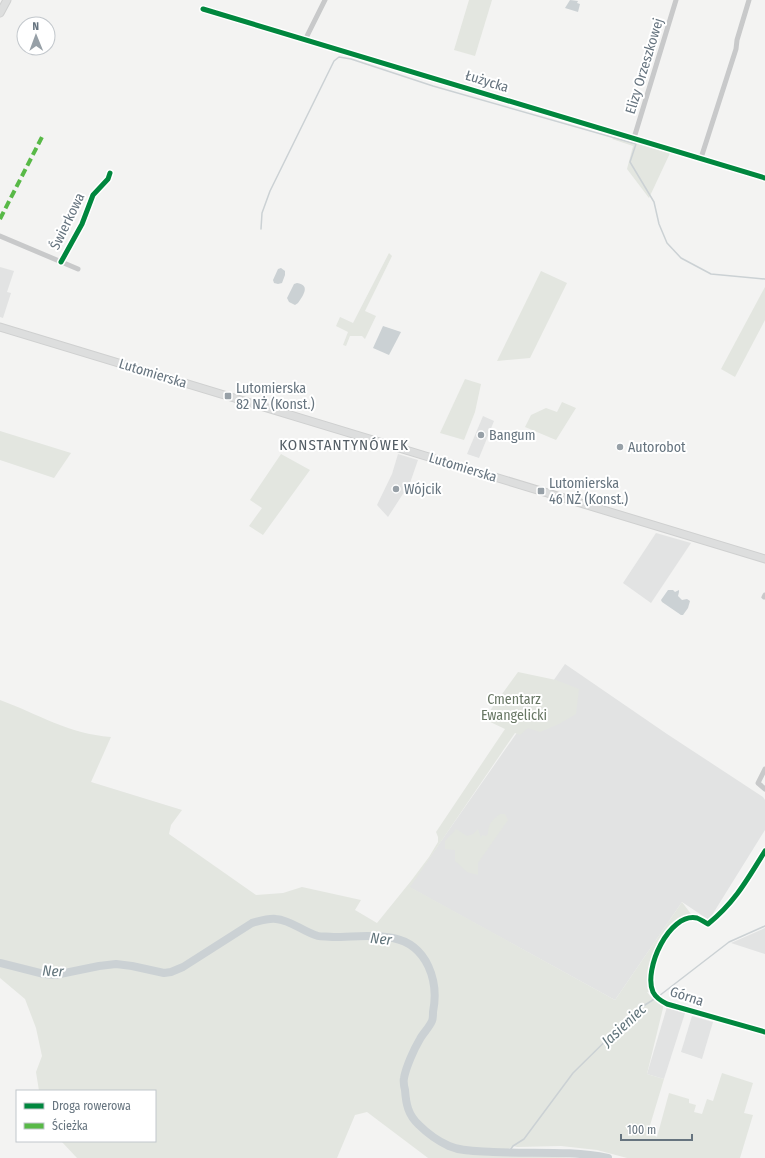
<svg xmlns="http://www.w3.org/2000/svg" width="765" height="1158" font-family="'Fira Sans Condensed',sans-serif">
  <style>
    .built { fill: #e2e3e3 }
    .green { fill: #e3e6e0 }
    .water { fill: #cbd1d4 }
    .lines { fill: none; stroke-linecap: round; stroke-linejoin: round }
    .stream { stroke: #cbd1d4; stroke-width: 1.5 }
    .river { stroke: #cbd1d4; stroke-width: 8 }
    .secondary-casing { stroke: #cfd0d0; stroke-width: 9 }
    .street { stroke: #c8c9ca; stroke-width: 5 }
    .secondary { stroke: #dddede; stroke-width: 7 }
    .quiet { stroke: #58b947; stroke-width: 4; stroke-dasharray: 8 4; stroke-linecap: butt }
    .cycleway-casing { stroke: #fff; stroke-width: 8 }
    .cycleway { stroke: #00873e; stroke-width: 5 }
    .poi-dot { fill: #97a0a7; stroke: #fff; stroke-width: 1.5 }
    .labels { text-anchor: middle; stroke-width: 4; stroke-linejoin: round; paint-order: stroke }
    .street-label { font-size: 14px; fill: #66747f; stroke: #fff }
    .poi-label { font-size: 14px; fill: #66747f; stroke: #fff; text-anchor: start }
    .park-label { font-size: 14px; fill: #687764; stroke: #fff }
    .neighbourhood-label { font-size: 15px; letter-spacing: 1px; fill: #535d65; stroke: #fff }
    .water-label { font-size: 15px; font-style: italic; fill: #62757c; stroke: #fff }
  </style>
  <rect width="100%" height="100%" fill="#f3f3f2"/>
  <g class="built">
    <path d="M0,267L14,271L7,292L11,293L3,318L0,317Z"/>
    <path d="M483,416L494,421L479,458L467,454Z"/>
    <path d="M398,454L418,460L410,483L388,517L377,505L392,474Z"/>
    <path d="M656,533L691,543L651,603L623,583Z"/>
    <path d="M565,664L667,734L763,797L765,800V830L709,920L682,902L615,1000L409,887Z"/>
    <path d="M765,928V954L731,943Z"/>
    <path d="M667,1007L685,1013L664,1079L647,1074Z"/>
    <path d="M692,1016L713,1022L702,1059L681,1052Z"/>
  </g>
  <g class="green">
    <path d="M469,0H492L475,56L454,50Z"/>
    <path d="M615,135L671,151L649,198L627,169L633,146L612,139Z"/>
    <path d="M389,253L392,256L365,311L376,316L365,339L362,336H350L346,346L343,345L348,332L336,326L340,317L353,323Z"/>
    <path d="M541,271L567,283L530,358L497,361Z"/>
    <path d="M765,287V320L735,377L721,369Z"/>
    <path d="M465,379L481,384L475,412L464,440L440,433Z"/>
    <path d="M562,402L576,408L556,440L525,427L531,415L546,408L557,412Z"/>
    <path d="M0,431L71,453L54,478L0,460Z"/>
    <path d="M281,454L310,470L263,535L249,526L262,508L250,500Z"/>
    <path d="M518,672L556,680L579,689L576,714L559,724L540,732L528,728L520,735L515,733L410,887L615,1000L682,902L694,918L684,920L669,930L651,973L654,993L647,992L651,997L664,1004L647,1074L664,1079L648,1132L657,1137L669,1093L689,1099V1103L696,1105L694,1112L702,1114L707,1099L713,1101L722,1073L753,1083L744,1113L753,1115L740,1158H627L597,1150L561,1146L517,1147L513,1146L500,1155L584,1158H428L367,1112L355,1115L337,1158H77L61,1141H155V1091H39L36,1072L42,1056L36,1028L25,999L0,978V700C38,714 69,734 111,737L91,782L182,810L171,825L169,834L256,895L283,893L302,887L361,900L355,910L377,923L411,881L429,857L438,842V837L436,832L505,729L484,719Z"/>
    <path d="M500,814H505L508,820L478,863V875L467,872L455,861V850L445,849V841L456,829L467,836L473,834L478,829L481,838L482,835L486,836L488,834C488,824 492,820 500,814Z"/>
  </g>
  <g class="water">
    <path d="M570,0L578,1L577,3L580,4L578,12L565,8Z"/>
    <path d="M281,268L285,271V275L282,283L278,284L274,283L273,280L278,269Z"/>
    <path d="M297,283C311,285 303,296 298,303L295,305L289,302L287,298L294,284Z"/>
    <path d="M383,326L401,332L389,355L373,348Z"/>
    <path d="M668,590H673L675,592L679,590V592L678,596L682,600L687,599L690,601L688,608L683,615H681L662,602L661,600Z"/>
  </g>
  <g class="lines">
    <g class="stream">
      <path d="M261,229L262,213L270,191L334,61L339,57L351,59L433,86L636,144L630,162L654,202L659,224L667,243L681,258L711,274L765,279"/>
      <path d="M659,996L729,942L765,926"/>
      <path d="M508,1153L513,1146L524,1139L573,1073L637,1010L656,998"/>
    </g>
    <path class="river" d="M0,963L44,974L55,975L99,966L116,964L132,966L164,973L171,972L183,967L252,923C260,921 268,918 276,919C291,920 303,932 318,936C322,937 328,936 333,937C353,937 374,934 393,938C428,945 439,982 433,1012C433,1015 433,1019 432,1021C429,1028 423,1033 420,1039C414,1049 406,1067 404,1078C403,1082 404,1086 405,1090C406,1104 408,1115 419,1125C427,1133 438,1141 449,1146C463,1152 479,1151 493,1152C532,1154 570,1150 608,1158"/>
    <g class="secondary-casing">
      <g id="secondary">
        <path d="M0,13L7,0"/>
        <path d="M0,327L765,559"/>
      </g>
    </g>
    <g class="street">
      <path d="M203,9L765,178"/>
      <path d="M305,40L325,0"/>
      <path d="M634,138L676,0"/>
      <path d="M701,158L736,49L737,40L749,0"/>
      <path d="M0,236L78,269"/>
      <path d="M61,262L82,224L93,195L108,179L110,173"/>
      <path d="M764,597L765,595"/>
      <path d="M765,769L758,783L765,789"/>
      <path d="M765,851C747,880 735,902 708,924C704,922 700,919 697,918C669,912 643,970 653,992C656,998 661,1001 667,1004L765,1032"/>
    </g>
    <use href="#secondary" class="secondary"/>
    <path class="quiet" d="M0,219L43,135"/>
    <g class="cycleway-casing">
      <g id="cycleway">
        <path d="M203,9L765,178"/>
        <path d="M61,262L82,224L93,195L108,179L110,173"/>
        <path d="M765,851C747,880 735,902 708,924C704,922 700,919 697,918C669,912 643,970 653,992C656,998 661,1001 667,1004L765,1032"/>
      </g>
    </g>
    <use href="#cycleway" class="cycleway"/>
  </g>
  <g class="poi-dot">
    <rect x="224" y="392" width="8" height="8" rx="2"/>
    <circle cx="481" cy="435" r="4"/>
    <circle cx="620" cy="447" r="4"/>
    <circle cx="396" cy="489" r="4"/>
    <rect x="537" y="487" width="8" height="8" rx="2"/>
  </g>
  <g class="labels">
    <g class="street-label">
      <text transform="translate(644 66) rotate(-73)" y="5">Elizy Orzeszkowej</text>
      <text transform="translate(487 81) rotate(17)" y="5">Łużycka</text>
      <text transform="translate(67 221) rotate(-64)" y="5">Świerkowa</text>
      <text transform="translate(153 373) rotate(17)" y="5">Lutomierska</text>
      <text transform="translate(463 467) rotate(17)" y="5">Lutomierska</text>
      <text transform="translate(687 996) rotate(18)" y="5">Górna</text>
    </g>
    <g class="poi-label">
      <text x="236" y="393">Lutomierska<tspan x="236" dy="16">82 NŻ (Konst.)</tspan></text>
      <text x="489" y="440">Bangum</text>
      <text x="628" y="452">Autorobot</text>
      <text x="549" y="488">Lutomierska<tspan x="549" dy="16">46 NŻ (Konst.)</tspan></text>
      <text x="404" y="494">Wójcik</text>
    </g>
    <g class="park-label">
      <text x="514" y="704">Cmentarz<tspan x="514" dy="16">Ewangelicki</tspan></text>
    </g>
    <g class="neighbourhood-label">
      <text x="344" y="450">KONSTANTYNÓWEK</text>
    </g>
    <g class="water-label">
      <text transform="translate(381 939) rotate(6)" y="5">Ner</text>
      <text transform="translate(53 971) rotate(3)" y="5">Ner</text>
      <text transform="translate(624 1025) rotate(-43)" y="5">Jasieniec</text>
    </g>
  </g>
  <rect x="16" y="1090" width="140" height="52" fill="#ffffff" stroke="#c2c7cc"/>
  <rect x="24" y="1103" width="20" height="6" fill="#00873e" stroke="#c2c7cc"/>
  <text x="52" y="1110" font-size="12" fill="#66747f">Droga rowerowa</text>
  <rect x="24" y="1123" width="20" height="6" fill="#58b947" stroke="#c2c7cc"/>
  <text x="52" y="1130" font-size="12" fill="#66747f">Ścieżka</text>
  <g transform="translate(36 36) rotate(359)"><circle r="19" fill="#ffffff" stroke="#c2c7cc"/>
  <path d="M0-3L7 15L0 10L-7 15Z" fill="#97a0a7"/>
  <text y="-6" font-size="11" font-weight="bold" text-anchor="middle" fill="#66747f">N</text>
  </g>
  <path d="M621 1134v6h71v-6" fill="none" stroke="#66747f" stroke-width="2"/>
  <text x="627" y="1134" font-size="12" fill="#66747f" stroke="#ffffff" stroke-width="3" paint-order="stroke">100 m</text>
</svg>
